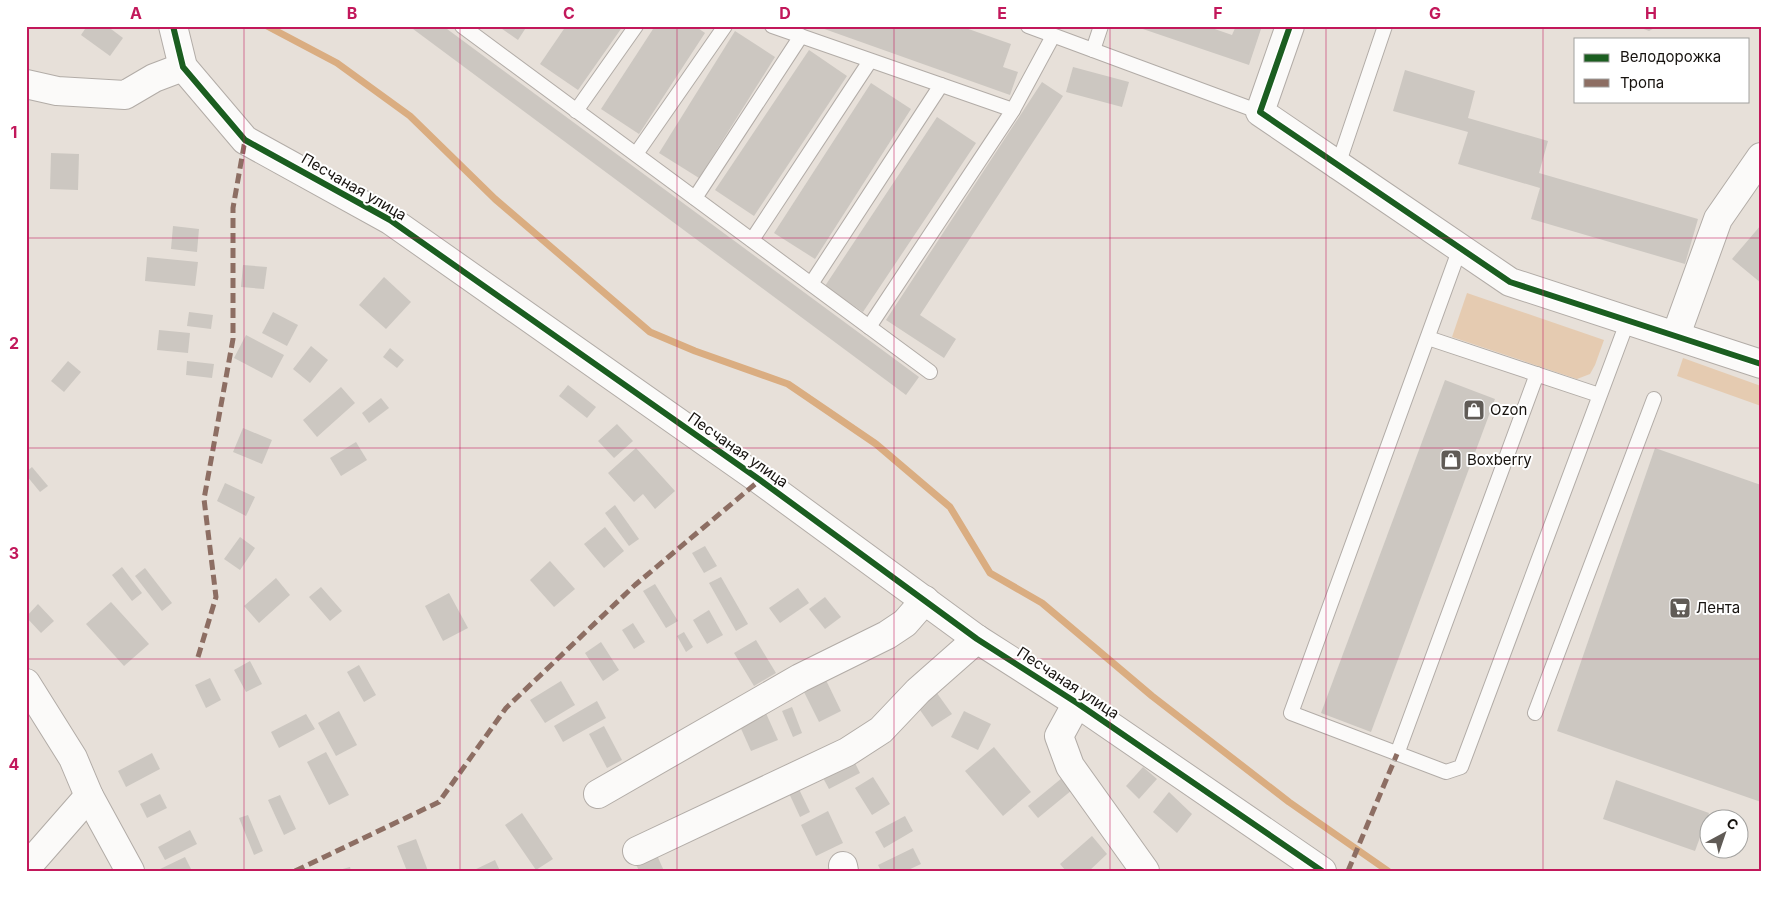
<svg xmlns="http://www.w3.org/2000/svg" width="1787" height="897" font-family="Inter,sans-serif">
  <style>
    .green { fill: #e5cbb1 }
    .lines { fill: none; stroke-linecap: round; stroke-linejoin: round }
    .stream { stroke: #daad81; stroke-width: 7 }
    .building { fill: #ccc7c1 }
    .service-casing { stroke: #b2aca7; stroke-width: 16 }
    .minor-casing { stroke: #b2aca7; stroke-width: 30 }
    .tertiary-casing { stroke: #b2aca7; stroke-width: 30 }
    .service { stroke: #fbfaf9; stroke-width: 14 }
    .minor { stroke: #fbfaf9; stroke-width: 28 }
    .tertiary { stroke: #fbfaf9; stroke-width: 28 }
    .quiet { stroke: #8d6e63; stroke-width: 5; stroke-dasharray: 10 5; stroke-linecap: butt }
    .cycleway-casing { stroke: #fff; stroke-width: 9 }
    .cycleway { stroke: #1b5e20; stroke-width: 6 }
    .grid { fill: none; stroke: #c2185b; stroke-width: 1; stroke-opacity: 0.55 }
    .labels { text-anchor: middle; stroke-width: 4; stroke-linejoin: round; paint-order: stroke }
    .street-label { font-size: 15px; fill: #17130f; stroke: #fff }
    .poi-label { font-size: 15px; fill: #17130f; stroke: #fff; text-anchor: start }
    .neatline { fill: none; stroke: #c2185b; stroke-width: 2 }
    .grid-label { font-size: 16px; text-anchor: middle; font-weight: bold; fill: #c2185b }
  </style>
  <rect width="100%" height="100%" fill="#e7e0d9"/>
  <g class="green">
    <path d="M1467,293L1604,340L1595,365L1590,374L1577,379L1452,337Z"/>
    <path d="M1683,358L1761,386V406L1677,376Z"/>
  </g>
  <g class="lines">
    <path class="stream" d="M267,26L337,63L410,116L495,199L650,332L695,351L788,384L876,444L950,507L990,573L1042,603L1152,696L1289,802L1388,871"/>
  </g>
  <g class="building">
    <path d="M87,26H107L123,38L110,56L81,35Z"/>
    <path d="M409,26H443L919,377L906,395Z"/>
    <path d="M498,26H527L518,40Z"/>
    <path d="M566,26H623L578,90L540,64Z"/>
    <path d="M655,26H695L705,33L639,134L601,109Z"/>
    <path d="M816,26H960L1011,44L1003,67L1018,72L1010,95Z"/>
    <path d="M1206,26L1232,35L1236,26H1262L1249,65L1137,27Z"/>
    <path d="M1636,26H1658L1649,31Z"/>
    <path d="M735,31L775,57L699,178L659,153Z"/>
    <path d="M809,50L847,76L754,216L715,190Z"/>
    <path d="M1073,67L1129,82L1122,107L1066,92Z"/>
    <path d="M1405,70L1475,91L1468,118L1548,141L1539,173L1698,219L1685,264L1531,219L1540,188L1458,164L1468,132L1393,111Z"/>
    <path d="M1042,82L1063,96L920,315L956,339L944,358L886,320Z"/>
    <path d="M871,83L911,109L815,259L774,233Z"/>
    <path d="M937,117L976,143L863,312L825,286Z"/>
    <path d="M51,153L79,154L78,190L50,189Z"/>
    <path d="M1761,225V283L1732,259Z"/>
    <path d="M173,226L199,229L197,252L171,249Z"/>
    <path d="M147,257L198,262L195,286L145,281Z"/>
    <path d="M243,265L267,267L264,289L241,287Z"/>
    <path d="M384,277L411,302L386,329L359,305Z"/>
    <path d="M189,312L213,315L211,329L187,326Z"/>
    <path d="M273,312L298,325L287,346L262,333Z"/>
    <path d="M159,330L190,333L188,353L157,350Z"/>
    <path d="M246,335L284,355L272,378L234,358Z"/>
    <path d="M311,346L328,360L310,383L293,369Z"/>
    <path d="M390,348L404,360L397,368L383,357Z"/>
    <path d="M68,361L81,372L64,392L51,381Z"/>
    <path d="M187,361L214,364L212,378L186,375Z"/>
    <path d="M1445,380L1495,399L1371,732L1321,713Z"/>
    <path d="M568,385L596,407L587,418L559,396Z"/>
    <path d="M341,387L355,403L317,437L303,420Z"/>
    <path d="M381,398L389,408L369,423L362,413Z"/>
    <path d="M617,424L633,441L614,458L598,441Z"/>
    <path d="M243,428L272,440L262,464L233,452Z"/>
    <path d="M356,442L367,460L341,476L330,458Z"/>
    <path d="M636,448L675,491L655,509L643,494L634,502L608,473Z"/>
    <path d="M1655,448L1761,485V802L1557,731Z"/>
    <path d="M32,467L48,486L40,492L26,475V472Z"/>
    <path d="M225,483L255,497L246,516L217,501Z"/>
    <path d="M615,505L639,539L629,546L605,513Z"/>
    <path d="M605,527L624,551L604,568L584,544Z"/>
    <path d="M240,537L255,548L240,570L224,559Z"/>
    <path d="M705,546L717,566L704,573L692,553Z"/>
    <path d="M550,561L575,589L554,607L530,580Z"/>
    <path d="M122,567L142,593L132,601L112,575Z"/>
    <path d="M145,568L172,603L162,611L135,576Z"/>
    <path d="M721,577L748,624L736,631L709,583Z"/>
    <path d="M276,578L290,595L259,623L244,606Z"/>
    <path d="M655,584L678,621L666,628L643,591Z"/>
    <path d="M321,587L342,611L330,621L309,597Z"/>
    <path d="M798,588L809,603L780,623L769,608Z"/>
    <path d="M449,593L468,628L443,641L425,606Z"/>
    <path d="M825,597L841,617L825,629L809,609Z"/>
    <path d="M111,602L149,644L124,666L86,624Z"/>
    <path d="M38,604L54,621L41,633L26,617Z"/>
    <path d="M709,610L723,635L707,644L693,620Z"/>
    <path d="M633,623L645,642L634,649L622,630Z"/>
    <path d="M684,632L693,647L686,652L677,636Z"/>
    <path d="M756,640L776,673L754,686L734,653Z"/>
    <path d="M601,642L619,670L603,681L585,653Z"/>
    <path d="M250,661L262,684L246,692L234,670Z"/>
    <path d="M359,665L376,695L364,702L347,672Z"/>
    <path d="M824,676L841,711L819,722L802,688Z"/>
    <path d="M210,678L221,700L206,708L195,685Z"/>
    <path d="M561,681L575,705L545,723L530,700Z"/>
    <path d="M934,689L952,714L932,727L915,703Z"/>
    <path d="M597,701L606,718L563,742L554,726Z"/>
    <path d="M792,707L802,733L793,737L782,711Z"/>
    <path d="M339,711L357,745L336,756L318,723Z"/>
    <path d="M765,711L778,740L751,751L738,722Z"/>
    <path d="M964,711L991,724L978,750L951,737Z"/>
    <path d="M306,714L315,729L279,748L271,732Z"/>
    <path d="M604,726L622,760L607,768L589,734Z"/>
    <path d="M994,747L1031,792L1003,816L965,771Z"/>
    <path d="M326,752L349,795L329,805L307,762Z"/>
    <path d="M152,753L160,769L126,787L118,771Z"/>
    <path d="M854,761L860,773L829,789L822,776Z"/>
    <path d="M1143,767L1157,779L1139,799L1126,786Z"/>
    <path d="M873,777L890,804L872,815L855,788Z"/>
    <path d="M1062,778L1072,790L1038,818L1028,806Z"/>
    <path d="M1616,780L1709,813L1695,851L1603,819Z"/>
    <path d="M797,785L810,812L800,817L787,789Z"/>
    <path d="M1169,792L1192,814L1177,833L1153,812Z"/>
    <path d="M160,794L167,808L147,818L140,804Z"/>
    <path d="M280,795L296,829L284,835L268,800Z"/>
    <path d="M828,811L843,843L816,856L801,825Z"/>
    <path d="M522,813L553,859L536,870L505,825Z"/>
    <path d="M248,815L263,851L254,855L239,818Z"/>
    <path d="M905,816L913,831L884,848L875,832Z"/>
    <path d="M190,830L197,844L165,860L158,847Z"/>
    <path d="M1092,836L1107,854L1089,871H1066L1060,864Z"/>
    <path d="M416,839L428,871H407L397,846Z"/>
    <path d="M913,848L921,864L906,871H881L878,865Z"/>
    <path d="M656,853L664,871H639L635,862Z"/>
    <path d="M185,857L192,871H156Z"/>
    <path d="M495,860L500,871H472Z"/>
    <path d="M350,867L351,871H339V870Z"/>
  </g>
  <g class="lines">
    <g class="service-casing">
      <g id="service">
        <path d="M462,26L930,372"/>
        <path d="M772,26L1013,110"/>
        <path d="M1028,26L1260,112"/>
        <path d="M1093,50L1101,26"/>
        <path d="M576,111L636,26"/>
        <path d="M636,154L725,26"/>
        <path d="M1338,165L1385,26"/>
        <path d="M695,198L801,36"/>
        <path d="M752,240L870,61"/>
        <path d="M1460,248L1291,713L1446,772L1461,767L1628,320"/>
        <path d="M811,284L941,85"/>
        <path d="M869,327L1013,110L1053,36"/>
        <path d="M1428,338L1599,395"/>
        <path d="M1535,713L1654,399"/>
        <path d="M1397,754L1537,374"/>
      </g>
    </g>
    <g class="minor-casing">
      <g id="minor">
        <path d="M173,26L183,67L245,140L390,220L760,480L977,639L1077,703L1322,871"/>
        <path d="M1290,26L1260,112L1338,165"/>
        <path d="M26,84L57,91L125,95L154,78L183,67"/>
        <path d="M1676,335L1718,219L1761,157"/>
        <path d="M26,683L73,758L89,796L130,871"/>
        <path d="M1077,703L1059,736L1070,766L1145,871"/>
        <path d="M598,794L800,678L887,635L905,623L925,600"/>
        <path d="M637,851L847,752L881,730L918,691L977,639"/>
        <path d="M843,866L844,871"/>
        <path d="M26,868L89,796"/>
      </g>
    </g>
    <g class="tertiary-casing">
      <path id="tertiary" d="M1338,165L1510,282L1761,364"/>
    </g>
    <use href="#service" class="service"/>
    <use href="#minor" class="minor"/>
    <use href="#tertiary" class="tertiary"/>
    <g class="quiet">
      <path d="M198,657L216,597L204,499L233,339V208L245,140"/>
      <path d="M295,871L439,802L506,708L635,585L760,480"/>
      <path d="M1348,871L1397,754"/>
    </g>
    <g class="cycleway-casing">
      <g id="cycleway">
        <path d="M173,26L183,67L245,140L390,220L760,480L977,639L1077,703L1322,871"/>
        <path d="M1290,26L1260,112L1510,282L1761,364"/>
      </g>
    </g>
    <use href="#cycleway" class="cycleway"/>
  </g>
  <path class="grid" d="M244,26V871M460,26V871M677,26V871M894,26V871M1110,26V871M1326,26V871M1543,26V871M26,238H1761M26,448H1761M26,659H1761"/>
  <defs>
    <g id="shop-square" transform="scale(1.125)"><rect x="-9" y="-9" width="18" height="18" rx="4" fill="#605b56" stroke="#fff"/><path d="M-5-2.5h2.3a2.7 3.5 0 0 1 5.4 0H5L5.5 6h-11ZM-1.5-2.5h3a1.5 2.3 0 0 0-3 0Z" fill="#fff"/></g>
    <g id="supermarket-square" transform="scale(1.125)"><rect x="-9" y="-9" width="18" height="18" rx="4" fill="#605b56" stroke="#fff"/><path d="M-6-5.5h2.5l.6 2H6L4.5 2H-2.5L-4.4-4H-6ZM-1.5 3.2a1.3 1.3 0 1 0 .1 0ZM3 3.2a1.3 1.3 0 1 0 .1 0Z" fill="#fff"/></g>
  </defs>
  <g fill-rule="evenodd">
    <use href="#shop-square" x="1474" y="410"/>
    <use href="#shop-square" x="1451" y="460"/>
    <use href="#supermarket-square" x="1680" y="608"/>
  </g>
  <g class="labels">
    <g class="street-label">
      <text transform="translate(354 187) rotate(30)" y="5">Песчаная улица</text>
      <text transform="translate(738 450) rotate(35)" y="5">Песчаная улица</text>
      <text transform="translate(1068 683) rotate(33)" y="5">Песчаная улица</text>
    </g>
    <g class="poi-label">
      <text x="1490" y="415">Ozon</text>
      <text x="1467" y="465">Boxberry</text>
      <text x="1696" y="613">Лента</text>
    </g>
  </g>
  <rect width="1787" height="897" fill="none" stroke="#ffffff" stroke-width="55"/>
  <rect x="1574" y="38" width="175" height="65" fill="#ffffff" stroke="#a2a19f"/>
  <rect x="1584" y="54" width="25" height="8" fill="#1b5e20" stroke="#a2a19f"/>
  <text x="1620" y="62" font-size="15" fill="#17130f">Велодорожка</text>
  <rect x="1584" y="79" width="25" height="8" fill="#8d6e63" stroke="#a2a19f"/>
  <text x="1620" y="88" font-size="15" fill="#17130f">Тропа</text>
  <g transform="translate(1724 834) rotate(40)"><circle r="24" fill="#ffffff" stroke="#a2a19f"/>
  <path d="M0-4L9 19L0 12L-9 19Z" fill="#605b56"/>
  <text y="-8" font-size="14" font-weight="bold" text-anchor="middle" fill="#17130f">С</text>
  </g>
  <rect x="28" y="28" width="1732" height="842" class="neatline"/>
  <g class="grid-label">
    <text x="136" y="19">A</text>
    <text x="352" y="19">B</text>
    <text x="569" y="19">C</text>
    <text x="785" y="19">D</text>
    <text x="1002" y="19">E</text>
    <text x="1218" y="19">F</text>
    <text x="1435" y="19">G</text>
    <text x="1651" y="19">H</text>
    <text x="14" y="138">1</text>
    <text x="14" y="349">2</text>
    <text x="14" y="559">3</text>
    <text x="14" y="770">4</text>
  </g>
</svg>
